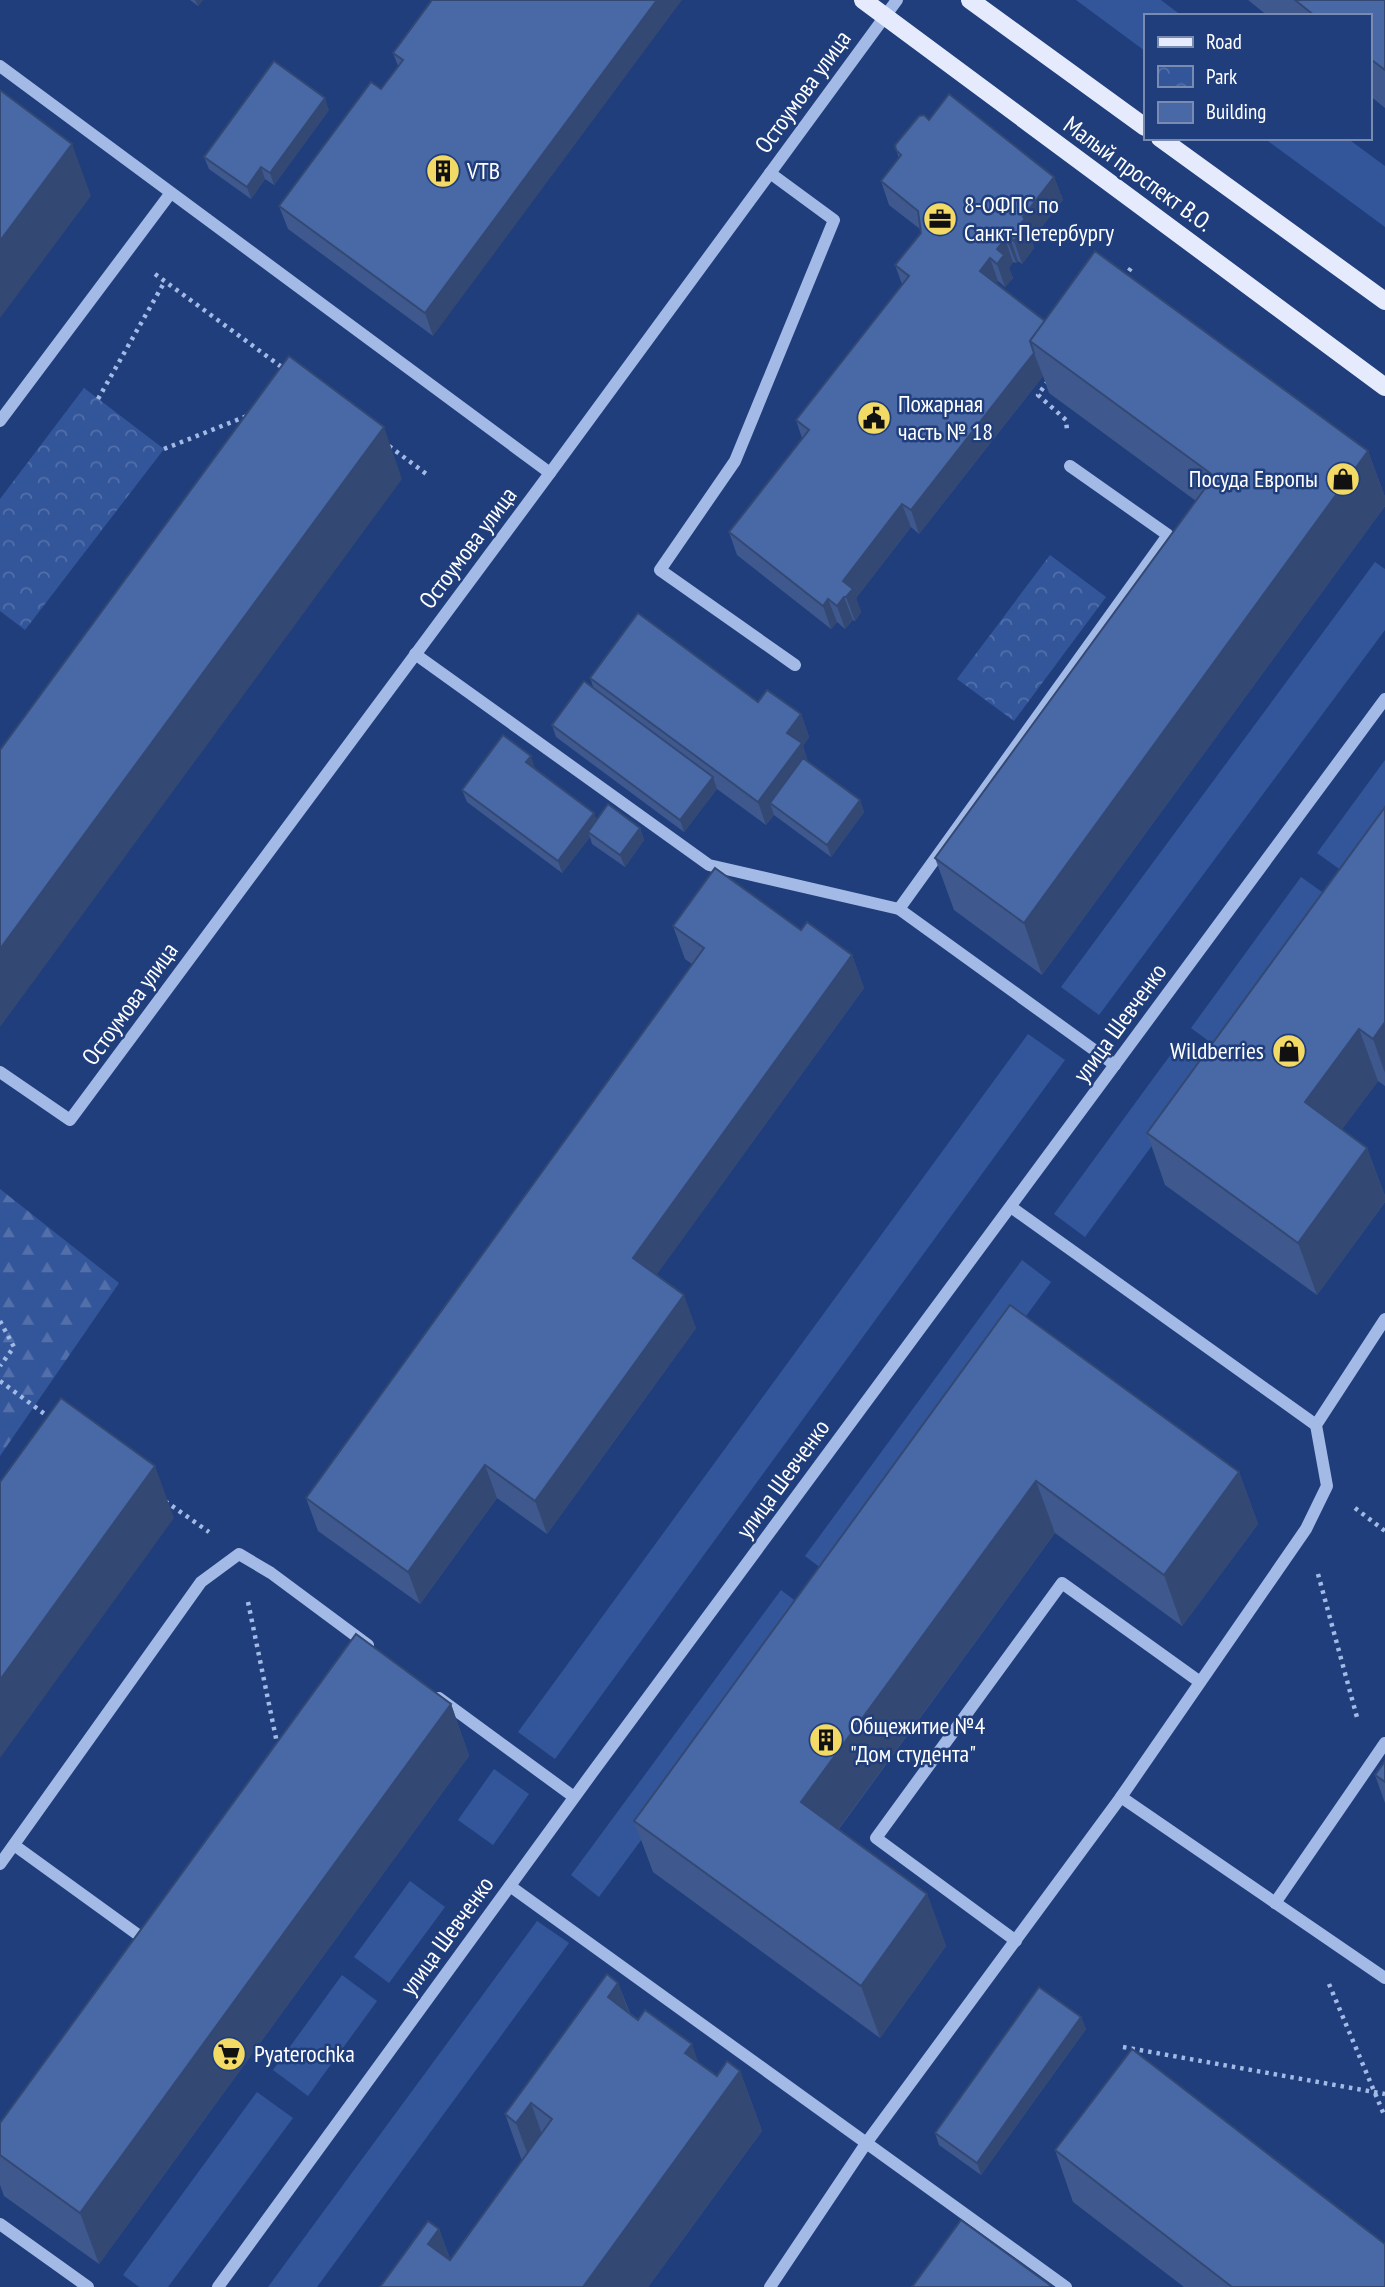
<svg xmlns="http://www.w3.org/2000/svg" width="1385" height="2287" font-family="'PT Sans Narrow',sans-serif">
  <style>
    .green { fill: #33569b }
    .forest { fill: url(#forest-firs) }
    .park { fill: url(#park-crowns) }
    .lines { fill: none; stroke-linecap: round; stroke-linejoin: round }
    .path { stroke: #a3bae6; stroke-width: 4.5; stroke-dasharray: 3.5 5; stroke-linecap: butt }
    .minor { stroke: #a3bae6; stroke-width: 12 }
    .major { stroke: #e5ebfd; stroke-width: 18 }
    .wall { fill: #3f598f }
    .shaded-wall { fill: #334974 }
    .building { fill: #4968a6; stroke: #334974; stroke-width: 2 }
    .labels { text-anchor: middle; stroke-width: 5; stroke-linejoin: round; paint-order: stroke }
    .street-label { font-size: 24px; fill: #fff; stroke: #203e7c }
    .poi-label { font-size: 24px; fill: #fff; stroke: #203e7c; text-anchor: start }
  </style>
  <defs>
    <pattern id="forest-firs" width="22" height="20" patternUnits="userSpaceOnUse" patternTransform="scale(1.75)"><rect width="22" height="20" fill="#33569b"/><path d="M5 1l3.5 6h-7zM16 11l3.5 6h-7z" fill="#526faa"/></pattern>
    <pattern id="park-crowns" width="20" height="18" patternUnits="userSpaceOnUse" patternTransform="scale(1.75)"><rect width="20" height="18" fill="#33569b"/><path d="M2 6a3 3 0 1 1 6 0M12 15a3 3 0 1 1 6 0" fill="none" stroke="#526faa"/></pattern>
  </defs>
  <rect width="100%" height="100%" fill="#203e7c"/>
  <g class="green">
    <path d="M1076,0H1161L1182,16H1145V51Z"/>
    <path d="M1264,138H1347L1385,166V227Z"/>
    <path d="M1375,562L1385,569V630L1099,1015L1061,987Z"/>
    <path d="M1385,760V827L1349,876L1317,853Z"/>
    <path d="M1301,877L1332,899L1221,1050L1191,1028Z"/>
    <path d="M1028,1034L1065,1060L555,1759L518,1732Z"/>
    <path d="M1177,1046L1208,1069L1085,1237L1054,1214Z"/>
    <path d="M1022,1260L1051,1282L834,1578L805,1556Z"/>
    <path d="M781,1590L810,1612L599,1897L571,1875Z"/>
    <path d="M494,1769L529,1794L493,1845L458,1820Z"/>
    <path d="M410,1881L445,1907L389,1983L354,1957Z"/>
    <path d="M537,1921L569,1943L317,2287H268Z"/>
    <path d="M342,1975L377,2001L308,2096L273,2070Z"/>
    <path d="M257,2092L293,2118L168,2287H139L123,2275Z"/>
  </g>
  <path class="forest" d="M0,1189L119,1283L0,1456Z"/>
  <g class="park">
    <path d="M84,388L164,449L25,630L0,611V499Z"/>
    <path d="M1050,555L1106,597L1014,721L957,679Z"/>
  </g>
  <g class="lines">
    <g class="path">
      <path d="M155,274L283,368"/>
      <path d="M1124,278L1131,268"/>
      <path d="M1048,381L1038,395L1066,420L1067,430"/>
      <path d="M98,399L165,281"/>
      <path d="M389,446L429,476"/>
      <path d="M164,449L247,416"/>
      <path d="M0,1321L14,1347L0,1366"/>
      <path d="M0,1381L50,1418"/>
      <path d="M165,1501L209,1532"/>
      <path d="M1355,1508L1385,1531"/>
      <path d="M1318,1574L1358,1721"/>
      <path d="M248,1602L278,1748"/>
      <path d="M1329,1984L1385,2117"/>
      <path d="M1123,2047L1385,2094"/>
    </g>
    <g class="minor">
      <path d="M0,66L550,473"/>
      <path d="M770,173L834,220L735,461L660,570L795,665"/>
      <path d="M0,421L170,194"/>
      <path d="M415,654L709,865L899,909L1115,1065"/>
      <path d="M899,909L1168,535L1070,466"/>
      <path d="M0,1072L70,1120L550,473L897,0"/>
      <path d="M1011,1207L1316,1425"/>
      <path d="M439,1698L574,1797"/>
      <path d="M1121,1797L1385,1978"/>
      <path d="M14,1845L148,1942"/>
      <path d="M0,1864L201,1582L239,1554L271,1573L368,1645"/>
      <path d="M510,1886L1066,2287"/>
      <path d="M1275,1903L1385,1743"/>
      <path d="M1016,1941L876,1838L1062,1583L1200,1682"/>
      <path d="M0,2224L88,2287"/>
      <path d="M218,2287L592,1773L1385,699"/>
      <path d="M770,2287L867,2142L1121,1797L1306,1529L1327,1486L1316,1425L1385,1319"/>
    </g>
    <g class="major">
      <path d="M863,0L1385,387"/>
      <path d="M970,0L1145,127"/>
      <path d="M1160,138L1385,301"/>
    </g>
  </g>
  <g class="wall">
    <path d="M190,0H203L198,6Z"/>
    <path d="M432,0L433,336L288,229L279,206L381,89L398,66L393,53Z"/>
    <path d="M1248,0H1385V108L1369,95V16H1268Z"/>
    <path d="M329,110L274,185L265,179L251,199L209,169L204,157Z"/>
    <path d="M929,120L1054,177L1063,200L1032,239L1034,248L1022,264L1018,261L1016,263L1013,262L1009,268L1013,278L1005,287L998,281L996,283L1045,321L1368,451L1385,497V506L1042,975L954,910L935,858L1196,501L1049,393L1043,376L919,534L911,527L856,598L861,612L855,621L853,620L845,629L837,622L831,629L737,555L729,532L802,438L796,420L902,284L895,265L921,233L920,229L889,205L881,181L899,158L896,150Z"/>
    <path d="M590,678L758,702L801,714L809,737L803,746L808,762L860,800L864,812L831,857L774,815L766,825L717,789L684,832L556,737L552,725L594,689Z"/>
    <path d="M535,768L597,819L640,828L644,840L625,867L592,844L590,837L562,873L467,802L462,790Z"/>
    <path d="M1385,807V1086L1378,1081L1342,1129L1367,1148L1385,1196V1202L1317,1295L1165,1185L1147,1133Z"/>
    <path d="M673,926L801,930L852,955L864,988L656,1275L696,1328L547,1534L497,1498L420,1604L318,1531L306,1498L692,964L685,959Z"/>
    <path d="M1010,1305L1239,1472L1258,1524L1182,1626L1055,1533L839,1829L927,1894L946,1946L880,2038L653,1872L634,1821Z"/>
    <path d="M451,1704L469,1756L99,2264L4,2196L0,2185V2123Z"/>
    <path d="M1385,1761V1803L1375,1775Z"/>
    <path d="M618,1983L630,2013L717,2076L740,2071L762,2131L648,2287H380L439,2229L450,2259L522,2161L505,2114Z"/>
    <path d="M1081,2017L1086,2029L981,2175L939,2145L935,2133Z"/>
    <path d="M1055,2150L1385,2287H1184L1073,2202Z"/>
  </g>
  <g class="shaded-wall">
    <path d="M195,0H203L198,6Z"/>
    <path d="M657,0H682L433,336L425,313Z"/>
    <path d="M325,98L329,110L274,185L270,173Z"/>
    <path d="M72,144L91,196L0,318V241Z"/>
    <path d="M261,167L265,179L251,199L247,187Z"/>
    <path d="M1054,177L1063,200L1032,239L1034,248L1022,264L1014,241L1022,222L1023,217Z"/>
    <path d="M1010,237L1018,261L1016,263L1007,240Z"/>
    <path d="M1005,239L1013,262L1009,268L1013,278L1005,287L997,264V249Z"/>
    <path d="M990,258L998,281L988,294L980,271Z"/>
    <path d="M1034,353L1043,376L919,534L911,510Z"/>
    <path d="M384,427L402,479L0,1027V949Z"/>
    <path d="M1368,451L1385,497V506L1042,975L1024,923Z"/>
    <path d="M902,504L911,527L856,598L861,612L855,621L846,597L843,581Z"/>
    <path d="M844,597L853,620L845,629L837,606Z"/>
    <path d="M828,599L837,622L831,629L823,606Z"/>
    <path d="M801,714L809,737L803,746L810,767L770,803L774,815L766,825L758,802L787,733Z"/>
    <path d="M531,756L535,768L526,762Z"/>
    <path d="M713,777L717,789L684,832L680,820Z"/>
    <path d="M860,800L864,812L831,857L827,845Z"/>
    <path d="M594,813L599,825L588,832L590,837L562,873L558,861Z"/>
    <path d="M640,828L644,840L625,867L620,855Z"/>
    <path d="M852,955L864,988L645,1291L633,1258Z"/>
    <path d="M1385,1022V1073L1373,1039Z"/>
    <path d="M1359,1029L1378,1081L1324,1154L1305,1102Z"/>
    <path d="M1367,1148L1385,1196V1202L1317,1295L1298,1243Z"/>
    <path d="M684,1295L696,1328L547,1534L535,1501Z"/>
    <path d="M485,1465L497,1498L420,1604L408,1572Z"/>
    <path d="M155,1466L174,1518L0,1758V1680Z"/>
    <path d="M1239,1472L1258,1524L1182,1626L1164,1575Z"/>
    <path d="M1036,1481L1055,1533L820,1854L801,1802Z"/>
    <path d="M451,1704L469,1756L99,2264L80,2213Z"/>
    <path d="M927,1894L946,1946L880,2038L861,1986Z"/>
    <path d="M618,1983L640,2042L608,1997Z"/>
    <path d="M1081,2017L1086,2029L981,2175L977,2163Z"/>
    <path d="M692,2044L713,2104L685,2053Z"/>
    <path d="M740,2071L762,2131L648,2287H583Z"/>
    <path d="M531,2103L552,2163L538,2182L516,2123Z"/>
    <path d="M439,2229L460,2287L428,2244Z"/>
  </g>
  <g class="building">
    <path d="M432,0H657L425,313L279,206L371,82L381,89L403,60L393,53Z"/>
    <path d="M1295,0H1385V70L1369,58V16H1315Z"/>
    <path d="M274,61L325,98L270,173L261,167L247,187L204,157Z"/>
    <path d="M0,90L72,144L0,241Z"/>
    <path d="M949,94L1054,177L1023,217L1025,219L1022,222L1026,225L1014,241L1010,237L1007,240L1005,239L997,249L1004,255L997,264L990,258L980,271L1045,321L1030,341L1034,353L911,510L902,504L843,581L853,589L846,597H844L837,606L828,599L823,606L729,532L809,430L796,420L909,276L895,265L921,233L918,211L881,181L901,155L896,150L895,145L919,116L924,115L929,120Z"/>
    <path d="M1095,251L1368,451L1024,923L935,858L1214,476L1030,341Z"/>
    <path d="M289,356L384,427L0,949V750Z"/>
    <path d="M638,613L758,702L767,690L801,714L787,733L802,743L758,802L590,678Z"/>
    <path d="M584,681L713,777L680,820L552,725Z"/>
    <path d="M503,735L531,756L526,762L594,813L558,861L462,790Z"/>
    <path d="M803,758L860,800L827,845L770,803Z"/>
    <path d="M608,804L640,828L620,855L588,832Z"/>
    <path d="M1385,807V1022L1373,1039L1359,1029L1305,1102L1367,1148L1298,1243L1147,1133Z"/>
    <path d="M715,868L801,930L807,922L852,955L633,1258L684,1295L535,1501L485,1465L408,1572L306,1498L704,948L673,926Z"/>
    <path d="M1010,1305L1239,1472L1164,1575L1036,1481L801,1802L927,1894L861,1986L634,1821Z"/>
    <path d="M61,1398L155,1466L0,1680V1482Z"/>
    <path d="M356,1634L451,1704L80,2213L0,2155V2123Z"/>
    <path d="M1385,1761V1782L1375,1775Z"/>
    <path d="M607,1974L618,1983L608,1997L638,2020L645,2010L692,2044L685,2053L717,2076L727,2061L740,2071L583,2287H380L428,2221L439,2229L428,2244L450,2260L552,2119L531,2103L516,2123L505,2114Z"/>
    <path d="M1039,1987L1081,2017L977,2163L935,2133Z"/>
    <path d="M1132,2049L1385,2244V2287H1232L1055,2150Z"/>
    <path d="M961,2220L1050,2285L1049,2287H912Z"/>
  </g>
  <defs>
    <g id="building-disc" transform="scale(1.75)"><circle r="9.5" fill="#f3da64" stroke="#203e7c"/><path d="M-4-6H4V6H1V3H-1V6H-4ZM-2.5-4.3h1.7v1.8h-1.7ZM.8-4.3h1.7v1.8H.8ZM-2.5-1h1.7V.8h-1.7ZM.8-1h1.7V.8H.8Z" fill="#111"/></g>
    <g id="office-disc" transform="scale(1.75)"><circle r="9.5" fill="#f3da64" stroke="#203e7c"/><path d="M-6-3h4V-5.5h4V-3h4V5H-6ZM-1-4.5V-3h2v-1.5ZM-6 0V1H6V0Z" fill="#111"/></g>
    <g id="civic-disc" transform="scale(1.75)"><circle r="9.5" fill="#f3da64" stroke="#203e7c"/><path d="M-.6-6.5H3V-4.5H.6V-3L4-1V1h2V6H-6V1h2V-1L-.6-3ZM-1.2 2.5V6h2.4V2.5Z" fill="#111"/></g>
    <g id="shop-disc" transform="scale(1.75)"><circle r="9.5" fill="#f3da64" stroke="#203e7c"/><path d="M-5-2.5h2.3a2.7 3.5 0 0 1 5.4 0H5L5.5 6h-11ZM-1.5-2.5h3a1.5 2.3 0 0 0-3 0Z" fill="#111"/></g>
    <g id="supermarket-disc" transform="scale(1.75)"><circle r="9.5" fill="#f3da64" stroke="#203e7c"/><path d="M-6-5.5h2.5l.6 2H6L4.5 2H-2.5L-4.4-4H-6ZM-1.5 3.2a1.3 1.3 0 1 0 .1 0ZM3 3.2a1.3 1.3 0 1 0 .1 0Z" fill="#111"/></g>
  </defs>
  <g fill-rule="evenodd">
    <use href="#building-disc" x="443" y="171"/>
    <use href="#office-disc" x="940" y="219"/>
    <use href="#civic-disc" x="874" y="418"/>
    <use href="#shop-disc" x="1343" y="479"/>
    <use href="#shop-disc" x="1289" y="1051"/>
    <use href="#building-disc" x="826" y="1740"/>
    <use href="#supermarket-disc" x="229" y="2054"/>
  </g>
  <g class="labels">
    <g class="street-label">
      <text transform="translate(803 92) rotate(-54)" y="8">Остоумова улица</text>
      <text transform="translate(1138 174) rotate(36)" y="8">Малый проспект В.О.</text>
      <text transform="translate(468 548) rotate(-53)" y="8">Остоумова улица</text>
      <text transform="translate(130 1004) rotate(-54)" y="8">Остоумова улица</text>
      <text transform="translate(1120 1023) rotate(-54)" y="8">улица Шевченко</text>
      <text transform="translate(783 1479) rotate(-54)" y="8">улица Шевченко</text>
      <text transform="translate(447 1936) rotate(-54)" y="8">улица Шевченко</text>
    </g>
    <g class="poi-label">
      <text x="467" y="179">VTB</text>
      <text x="964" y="213">8-ОФПС по<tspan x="964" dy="28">Санкт-Петербургу</tspan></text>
      <text x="898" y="412">Пожарная<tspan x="898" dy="28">часть № 18</tspan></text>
      <text x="1318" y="487" text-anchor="end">Посуда Европы</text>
      <text x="1264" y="1059" text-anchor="end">Wildberries</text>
      <text x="850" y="1734">Общежитие №4<tspan x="850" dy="28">"Дом студента"</tspan></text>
      <text x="254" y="2062">Pyaterochka</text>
    </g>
  </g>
  <rect x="1144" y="14" width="228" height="126" fill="#203e7c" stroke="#798bb0" stroke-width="2"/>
  <rect x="1158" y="37" width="35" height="10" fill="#e5ebfd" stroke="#798bb0" stroke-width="2"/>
  <text x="1206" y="49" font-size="21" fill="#ffffff">Road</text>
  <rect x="1158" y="66" width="35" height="21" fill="url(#park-crowns)" stroke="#798bb0" stroke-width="2"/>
  <text x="1206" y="84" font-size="21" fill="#ffffff">Park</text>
  <rect x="1158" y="102" width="35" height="21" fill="#4968a6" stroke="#798bb0" stroke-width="2"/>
  <text x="1206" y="119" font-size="21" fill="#ffffff">Building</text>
</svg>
